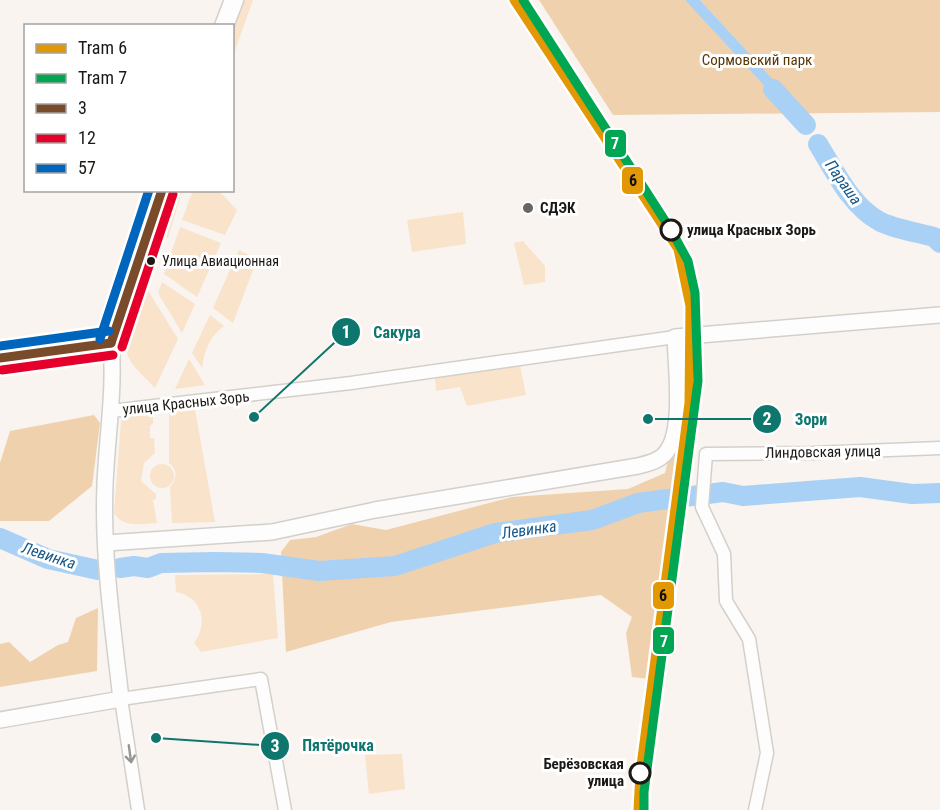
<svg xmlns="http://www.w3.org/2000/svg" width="940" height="810" font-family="'Roboto Condensed',sans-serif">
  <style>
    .green { fill: #f9e3cb }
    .forest { fill: #f0d1ad }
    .water { fill: #a8d1f5 }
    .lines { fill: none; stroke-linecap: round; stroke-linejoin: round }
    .river { stroke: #a8d1f5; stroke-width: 20 }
    .minor-casing { stroke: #d3d0cc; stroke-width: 15 }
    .tertiary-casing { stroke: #d3d0cc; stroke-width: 18 }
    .secondary-casing { stroke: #d3d0cc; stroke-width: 21 }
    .minor { stroke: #fefdfd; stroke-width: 12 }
    .tertiary { stroke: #fefdfd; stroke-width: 15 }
    .secondary { stroke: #fefdfd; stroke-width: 18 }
    .bus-1-casing { stroke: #fff; stroke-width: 14 }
    .bus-2-casing { stroke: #fff; stroke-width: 14 }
    .bus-3-casing { stroke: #fff; stroke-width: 14 }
    .bus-1 { stroke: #7a4b2a; stroke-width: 9 }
    .bus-2 { stroke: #e4002b; stroke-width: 9 }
    .bus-3 { stroke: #0065bd; stroke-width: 9 }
    .tram-1-casing { stroke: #fff; stroke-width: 14 }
    .tram-2-casing { stroke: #fff; stroke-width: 14 }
    .tram-1 { stroke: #e19802; stroke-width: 9 }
    .tram-2 { stroke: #00a651; stroke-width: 9 }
    .oneway { stroke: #989695 }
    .poi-dot { fill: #696561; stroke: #fff; stroke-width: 2 }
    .stop-dot { fill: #fff; stroke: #1b1815; stroke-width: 3 }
    .bus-dot { fill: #1b1815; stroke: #fff; stroke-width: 2 }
    .labels { text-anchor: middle; stroke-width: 6; stroke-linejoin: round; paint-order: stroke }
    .bus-label { font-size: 14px; fill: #1b1815; stroke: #fff; text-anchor: start }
    .park-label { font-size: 15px; fill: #593704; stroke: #fff }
    .poi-label { font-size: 15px; font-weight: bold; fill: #1b1815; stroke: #fff; text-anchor: start }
    .stop-label { font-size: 15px; font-weight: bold; fill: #1b1815; stroke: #fff; text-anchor: start }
    .street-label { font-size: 15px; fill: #1b1815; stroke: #fff }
    .water-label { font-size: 16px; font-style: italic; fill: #175889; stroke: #fff }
    .leader { fill: none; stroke: #0f766e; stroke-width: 2 }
    .callout-dot { fill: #0f766e; stroke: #fff; stroke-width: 2 }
    .mark-label { font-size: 18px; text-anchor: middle; font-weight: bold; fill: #fff }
    .callout-label { font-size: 16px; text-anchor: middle; font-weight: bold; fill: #0f766e; stroke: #fff; stroke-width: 6; stroke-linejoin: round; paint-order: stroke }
    .line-badge { stroke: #fff; stroke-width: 2 }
    .badge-label { font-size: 16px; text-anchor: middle; font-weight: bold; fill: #fff }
    .pale-badge-label { font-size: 16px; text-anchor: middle; font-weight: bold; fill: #111 }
  </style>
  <rect width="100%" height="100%" fill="#f9f4ef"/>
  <g class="green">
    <path d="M240,0H253L233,56L232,26Z"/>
    <path d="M193,190L219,191L237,210L225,235L182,220Z"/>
    <path d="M170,191H182L168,238L161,235L159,229Z"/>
    <path d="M463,212L466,244L412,252L407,220Z"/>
    <path d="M180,227L221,243L197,297L164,274Z"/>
    <path d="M523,241L545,266V282L524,285L514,243Z"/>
    <path d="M239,250L249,255L255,265L233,323L213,308Z"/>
    <path d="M162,282L195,304L182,333L158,293Z"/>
    <path d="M144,289H147L178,339L155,388C147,379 132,367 128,356C120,335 136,308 144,289Z"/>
    <path d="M210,315L224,326C209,337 205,350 202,368L192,353Z"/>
    <path d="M189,359L205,385L175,389Z"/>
    <path d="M520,365L526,395L467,406L460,387L436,391L435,378Z"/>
    <path d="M194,404L215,522L172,523L170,487C177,479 178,470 169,463V407Z"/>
    <path d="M153,412V423L150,426V438H154L155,453L144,463L141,481L156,494V499L153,500L157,523C142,524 122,528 114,513L121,422L123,417Z"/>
    <circle cx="162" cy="476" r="12"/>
    <path d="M273,574L278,638L201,652L194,643C209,623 202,597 176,592L175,575Z"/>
    <path d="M402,754L405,789L369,794L365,755Z"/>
  </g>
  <g class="forest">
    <path d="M539,0H685L798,108L700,0H940V112L613,115Z"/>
    <path d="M94,415L100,423L92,486L49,521H0V463L10,431Z"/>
    <path d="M681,448L649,679L632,677L626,633L632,617L601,595L391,622L286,652L281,552L290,540L316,537L352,524L386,530L512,497L628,489L665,473L669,457Z"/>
    <path d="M98,608L97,671L0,687V644L9,642L30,662L58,645L68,642L76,618Z"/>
  </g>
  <path class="water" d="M685,0H700L799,108L786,109Z"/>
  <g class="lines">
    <g class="river">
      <path d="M773,89L806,125"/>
      <path d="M818,144C834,170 851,206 879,221C893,229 917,232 934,237L940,243"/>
      <path d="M0,538L48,559L98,570"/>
      <path d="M120,568L134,566L148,568L161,563L215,562L262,563L319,571L395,566L495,533L592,520L638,503L723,492L743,496L860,487L912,494L940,493"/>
    </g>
    <g class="minor-casing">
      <g id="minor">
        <path d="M111,411L351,383L675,337"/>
        <path d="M138,810L121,699L261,679L285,810"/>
        <path d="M755,810L767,753L749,639L726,601L724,554L702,507L706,454L813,453L940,448"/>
      </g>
    </g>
    <g class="tertiary-casing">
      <g id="tertiary">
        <path d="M106,543L272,532L375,510L638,466C650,463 663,460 669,448C683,425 676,364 675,337L940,315"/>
        <path d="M0,720L121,699C113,628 102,555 105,484C107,436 115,390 111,343"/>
      </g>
    </g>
    <g class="secondary-casing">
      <g id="secondary">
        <path d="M224,26L234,0"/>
        <path d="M0,358L111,343L162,190"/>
      </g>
    </g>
    <use href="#minor" class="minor"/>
    <use href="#tertiary" class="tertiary"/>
    <use href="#secondary" class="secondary"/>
    <g class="bus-1-casing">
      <g id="bus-1">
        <path d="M111,343L162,190"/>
        <path d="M0,358L111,343"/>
      </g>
    </g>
    <g class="bus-2-casing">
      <g id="bus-2">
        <path d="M122,347L173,194"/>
        <path d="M2,370L113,355"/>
      </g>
    </g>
    <g class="bus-3-casing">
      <g id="bus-3">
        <path d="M100,339L149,190"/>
        <path d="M0,346L109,331"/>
      </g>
    </g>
    <use href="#bus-1" class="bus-1"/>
    <use href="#bus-2" class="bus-2"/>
    <use href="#bus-3" class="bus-3"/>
    <g class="tram-1-casing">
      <path id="tram-1" d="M514,0L678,249L690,306L689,403L640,773L638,810"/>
    </g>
    <g class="tram-2-casing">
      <path id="tram-2" d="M523,0L671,230L688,261L695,293L698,381L644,792V810"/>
    </g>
    <use href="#tram-1" class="tram-1"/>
    <use href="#tram-2" class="tram-2"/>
  </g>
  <defs><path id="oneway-shaft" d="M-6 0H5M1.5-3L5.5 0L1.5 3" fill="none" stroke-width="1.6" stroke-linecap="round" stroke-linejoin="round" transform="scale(1.5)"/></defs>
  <use class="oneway" href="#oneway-shaft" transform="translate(130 754) rotate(82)"/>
  <circle class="poi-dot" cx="528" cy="208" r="6"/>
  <g class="stop-dot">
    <circle cx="671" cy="230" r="10"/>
    <circle cx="640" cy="773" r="10"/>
  </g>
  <circle class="bus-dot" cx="151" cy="261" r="5"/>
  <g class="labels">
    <g class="bus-label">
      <text x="162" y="266">Улица Авиационная</text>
    </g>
    <g class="park-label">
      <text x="757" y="65">Сормовский парк</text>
    </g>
    <g class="poi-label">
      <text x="540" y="213">СДЭК</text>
    </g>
    <g class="stop-label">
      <text x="687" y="235">улица Красных Зорь</text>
      <text x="624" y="769" text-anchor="end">Берёзовская<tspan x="624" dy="17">улица</tspan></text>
    </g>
    <g class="street-label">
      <text transform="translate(186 403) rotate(-6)" y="5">улица Красных Зорь</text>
      <text transform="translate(823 452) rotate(-1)" y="5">Линдовская улица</text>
    </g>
    <g class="water-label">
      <text transform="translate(844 182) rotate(55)" y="6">Параша</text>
      <text transform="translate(529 529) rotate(-8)" y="6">Левинка</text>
      <text transform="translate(49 555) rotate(18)" y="6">Левинка</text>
    </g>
  </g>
  <path class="leader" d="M254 417L346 332M648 419L767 419M156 738L275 746"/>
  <g class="callout-dot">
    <circle cx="254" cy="417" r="6"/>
    <circle cx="648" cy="419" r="6"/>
    <circle cx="156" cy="738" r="6"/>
    <circle cx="346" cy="332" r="15"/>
    <circle cx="767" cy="419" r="15"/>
    <circle cx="275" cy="746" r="15"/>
  </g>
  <g class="mark-label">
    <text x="346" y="338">1</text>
    <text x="767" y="425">2</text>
    <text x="275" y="752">3</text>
  </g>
  <g class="callout-label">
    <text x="397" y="338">Сакура</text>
    <text x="811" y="425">Зори</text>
    <text x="338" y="751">Пятёрочка</text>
  </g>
  <g class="line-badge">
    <rect x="604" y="129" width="23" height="29" rx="6" fill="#00a651"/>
    <rect x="621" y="166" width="23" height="29" rx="6" fill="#e19802"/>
    <rect x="652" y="581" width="23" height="29" rx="6" fill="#e19802"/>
    <rect x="652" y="626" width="23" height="29" rx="6" fill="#00a651"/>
  </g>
  <g class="badge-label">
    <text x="615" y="149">7</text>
    <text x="664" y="647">7</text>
  </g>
  <g class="pale-badge-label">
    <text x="633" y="186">6</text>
    <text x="663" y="601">6</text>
  </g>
  <rect x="24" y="24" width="210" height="168" fill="#ffffff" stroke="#a4a3a1" stroke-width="1.5"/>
  <rect x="36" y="44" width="30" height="9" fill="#e19802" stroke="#a4a3a1" stroke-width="1.5"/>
  <text x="78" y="54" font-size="18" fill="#1b1815">Tram 6</text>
  <rect x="36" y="74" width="30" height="9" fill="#00a651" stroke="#a4a3a1" stroke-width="1.5"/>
  <text x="78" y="84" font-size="18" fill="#1b1815">Tram 7</text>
  <rect x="36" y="104" width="30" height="9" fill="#7a4b2a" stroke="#a4a3a1" stroke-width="1.5"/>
  <text x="78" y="114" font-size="18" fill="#1b1815">3</text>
  <rect x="36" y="134" width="30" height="9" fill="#e4002b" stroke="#a4a3a1" stroke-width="1.5"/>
  <text x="78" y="144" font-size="18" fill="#1b1815">12</text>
  <rect x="36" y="164" width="30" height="9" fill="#0065bd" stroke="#a4a3a1" stroke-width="1.5"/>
  <text x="78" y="174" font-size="18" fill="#1b1815">57</text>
</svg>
